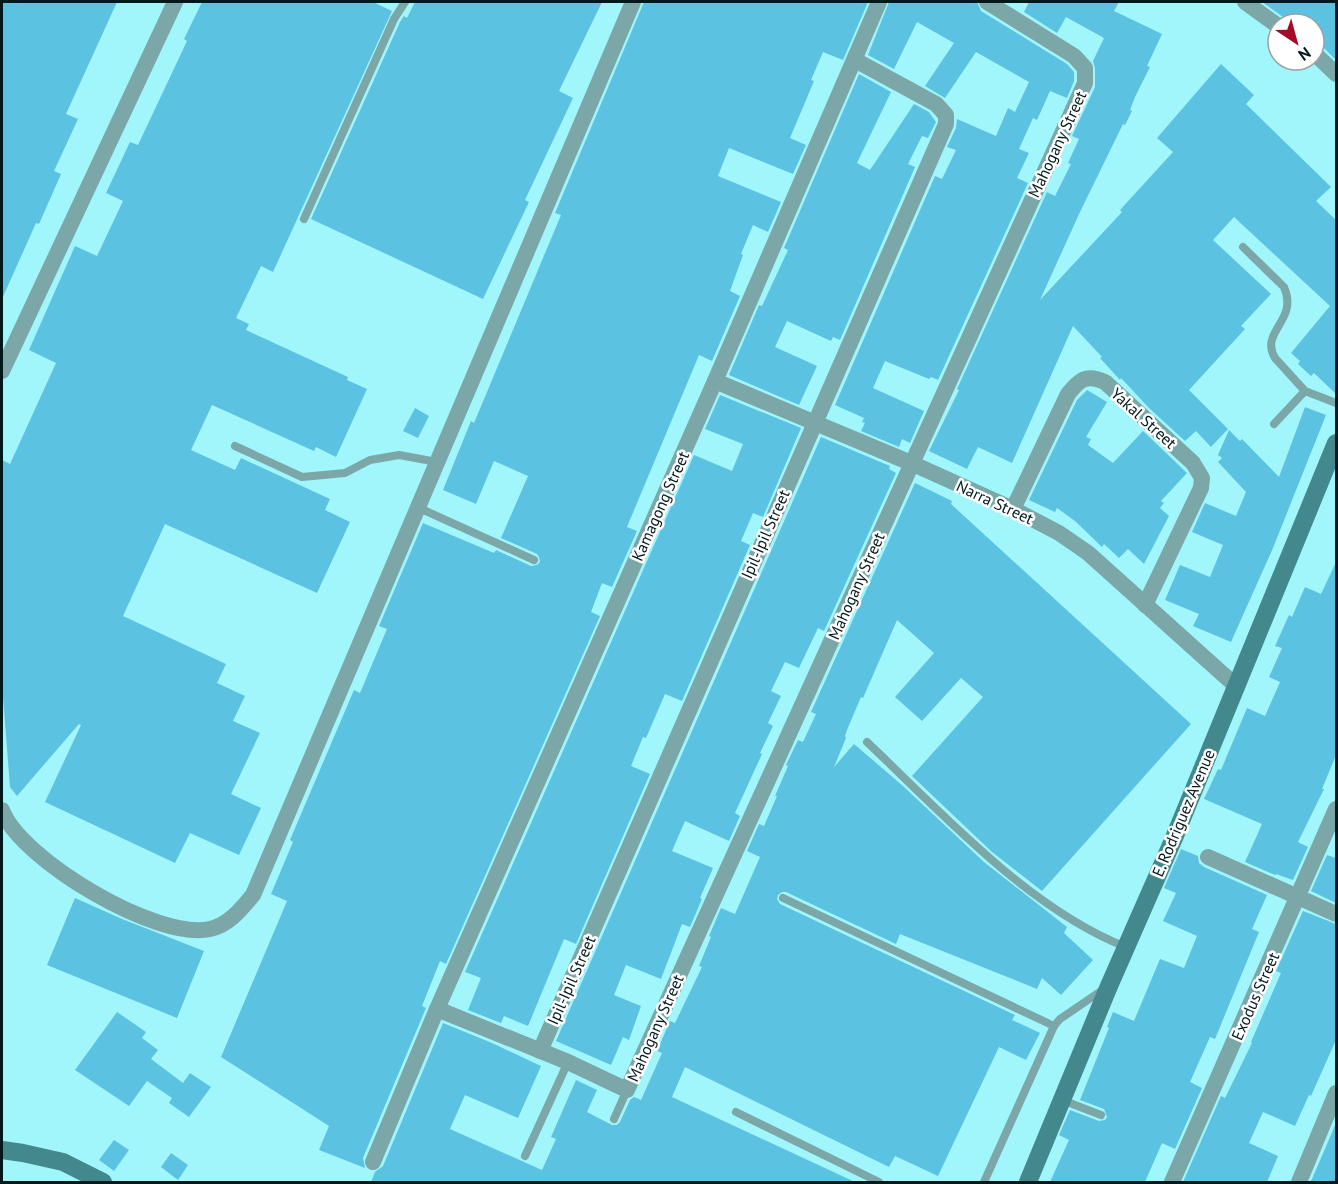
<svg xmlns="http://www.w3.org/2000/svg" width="1338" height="1184" font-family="'PT Sans',sans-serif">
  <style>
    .building { fill: #5cc2e1 }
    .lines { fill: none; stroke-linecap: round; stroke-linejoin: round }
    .lane { stroke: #7ba7a9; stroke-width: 8 }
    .street { stroke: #7ba7a9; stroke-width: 16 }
    .secondary { stroke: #42888d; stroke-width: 18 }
    .labels { text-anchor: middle; stroke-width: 5; stroke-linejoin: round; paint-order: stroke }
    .street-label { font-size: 16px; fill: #02191b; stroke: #fff }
  </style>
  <rect width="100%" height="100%" fill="#a0f6fb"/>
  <g class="building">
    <path d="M2,2H117L66,114L78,119L54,171L61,174L39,224L36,223L2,299Z"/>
    <path d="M202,2H373L392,11L273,272L261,266L236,318L249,324L246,330L348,377L347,380L367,389L336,457L316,447L314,451L212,405L191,450L235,470L241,458L330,499L325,510L350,522L317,593L165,524L123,616L226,664L217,683L245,696L233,721L260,733L231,794L261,808L239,855L190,833L175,863L45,802L81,725L79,724L17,796L10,787L2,684V460L10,464L56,363L29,350L75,246L97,256L123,201L106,193L130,142L138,145L187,41L184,39Z"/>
    <path d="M415,2H602L559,91L573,98L525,200L529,202L483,299L311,219L400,22L404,16L407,18Z"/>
    <path d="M644,2H868L843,60L823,52L811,80L814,81L790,138L806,145L793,174L729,148L718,176L781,202L768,232L753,225L741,254L743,255L730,291L740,296L712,361L699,355L627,527L637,531L612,587L602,583L591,612L600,616L446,964L440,961L422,1006L426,1008L363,1158L365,1168L319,1150L329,1126L221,1057L287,901L271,894L293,842L290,840L354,690L360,693L387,629L379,626L423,523L494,553L496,550L531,566L537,565L540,562L539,557L537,554L501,538L528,476L494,461L476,504L443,490L471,421L474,423L561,215L555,213Z"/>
    <path d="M889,2H977L981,11L1067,64L1074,72V81L1067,98L1050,91L1037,120L1033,118L1019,149L1029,153L1017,178L1028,183L938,380L931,377L929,379L885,361L873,388L924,411L910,443L902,439L899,447L861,431L865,423L862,422L864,418L835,405L935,176L942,179L956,150L947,147L956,128L957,119L996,136L1008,108L1015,112L1029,82L976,52L945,98L925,86L954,43L917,22L894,69L868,55Z"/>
    <path d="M1029,2H1119L1114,11L1162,34L1147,66L1150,67L1135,97L1130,110L1132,111L1125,125L1123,124L1080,212L1040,300L1122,212L1120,210L1173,152L1157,138L1221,64L1254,95L1246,104L1331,187L1316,201L1336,220V394L1314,373L1311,376L1298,364L1300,361L1291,353L1330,306L1234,217L1213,240L1271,294L1241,326L1245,329L1189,390L1228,429L1211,447L1196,431L1185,441L1149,408L1121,378L1120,380L1100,358L1102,357L1073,326L1012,463L978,447L967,469L929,451L959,390L957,389L1047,192L1055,196L1071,164L1068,163L1079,139L1072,136L1095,87V68L1093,61L1104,38L1066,17L1057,33L1024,12Z"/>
    <path d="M1262,2H1336V60L1321,45L1314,42V24H1293Z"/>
    <path d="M859,74L891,92L857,163L870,170L914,104L929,112L936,122L928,138L922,136L908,164L915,167L840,340L833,337L831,341L787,321L775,347L817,366L799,405L729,375L759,305L762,306L788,250L784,248Z"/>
    <path d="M1087,390L1107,402L1086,437L1091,439L1088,445L1113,463L1143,431L1187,473L1161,501L1164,503L1160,508L1169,516L1144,564L1128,549L1119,558L1104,544L1102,547L1075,521L1057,508L1055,512L1029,500L1077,400Z"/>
    <path d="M720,395L801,428L763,517L753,513L741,541L750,545L682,701L665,694L646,738L643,737L631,766L650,774L576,944L564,939L528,1026L504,1016L501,1023L468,1010L481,978L465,972L694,455L732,471L743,444L705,429Z"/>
    <path d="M1305,407L1326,415L1273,548L1231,642L1193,626L1199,614L1165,600L1180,565L1210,577L1223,545L1192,532L1205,503L1236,516L1246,492L1218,462L1222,458L1218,455L1229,430L1240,441L1242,439L1279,477Z"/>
    <path d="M415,408L429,416L418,438L403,431Z"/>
    <path d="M821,437L890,466L889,469L896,473L824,631L818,628L799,668L785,662L771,691L781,696L768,723L773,726L760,753L762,754L735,813L740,816L729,841L685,821L672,851L713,868L700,898L702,899L690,927L682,924L661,979L626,965L614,995L641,1006L629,1040L623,1037L611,1065L556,1041Z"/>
    <path d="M915,483L952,501L951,504L1191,724L1042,891L992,852L912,776L983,697L961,678L922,721L895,697L934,653L897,620L863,698L861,697L847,730L845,736L846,738L834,767L854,744L903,786L984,862L1067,927L1064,933L1093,960L1061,995L1042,978L1037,989L900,934L896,944L786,892H782L778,895L777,899L780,904L1015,1015L1012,1020L1040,1033L1026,1060L999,1047L938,1176L895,1156L889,1167L685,1067L672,1097L855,1182H371L375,1172L383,1166L443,1023L492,1043L541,1066L518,1118L465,1095L450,1129L542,1170L556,1139L551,1137L576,1080L597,1090L587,1112L612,1125H617L620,1122L630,1100L634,1097L641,1100L662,1053L657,1051L670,1021L675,1023L702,967L699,966L711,937L709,936L721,908L735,914L760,857L747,851L759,824L764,826L777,796H775L788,766L786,765L798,740L803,742L816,714L811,712Z"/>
    <path d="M1336,562V755L1322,789H1324L1298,842L1308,847L1293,880L1276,874L1275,875L1245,862L1262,824L1204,799L1218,769L1221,770L1247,708L1265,716L1280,682L1269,677L1282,648L1275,646L1289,615L1292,617L1305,587L1321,594Z"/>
    <path d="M1181,849L1198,856L1199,863L1204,867L1267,895L1252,929L1259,932L1215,1039L1210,1037L1190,1082L1202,1088L1175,1149L1162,1143L1145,1182H1050L1069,1140L1059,1135L1070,1110L1099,1121L1105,1120L1107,1117L1104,1109L1080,1100L1109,1028L1107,1027L1113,1012L1134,1021L1160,959L1184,968L1197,936L1163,921L1176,893L1164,888Z"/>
    <path d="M1327,855L1336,858V903L1311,891Z"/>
    <path d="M75,898L122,919L204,951L177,1018L47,965Z"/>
    <path d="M1303,911L1336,924V1040L1311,1096L1309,1095L1295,1126L1263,1112L1249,1143L1278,1156L1267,1182H1183L1221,1096L1225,1098L1252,1043L1251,1042L1281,973L1276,971Z"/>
    <path d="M117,1012L146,1032L142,1038L158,1050L151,1059L183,1083L190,1073L211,1087L189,1117L169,1103L172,1098L147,1081L129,1106L75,1070Z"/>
    <path d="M1336,1123V1182H1310L1312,1179Z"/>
    <path d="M114,1140L129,1150L114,1171L99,1160Z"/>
    <path d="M171,1153L188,1165L178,1180L161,1167Z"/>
  </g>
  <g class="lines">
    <g class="lane">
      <path d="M304,219L394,19L405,2"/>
      <path d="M1243,247L1284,287C1299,321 1259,331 1275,358L1305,391L1336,403"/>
      <path d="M1274,424L1305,391"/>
      <path d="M235,446L302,477L345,473L370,460L399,455L437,462"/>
      <path d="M417,507L534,560"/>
      <path d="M867,742C942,813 1029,909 1126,947"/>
      <path d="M783,898L1054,1026"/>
      <path d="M1062,1100L1101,1115"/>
      <path d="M736,1112L879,1182"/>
      <path d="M614,1119L627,1090"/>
      <path d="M525,1156L568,1062"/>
      <path d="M984,1182L1054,1026L1060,1019L1104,989"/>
    </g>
    <g class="street">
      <path d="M1245,2L1278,26"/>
      <path d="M1314,53L1336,74"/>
      <path d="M2,371L175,2"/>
      <path d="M715,381L911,463L1013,509L1059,533L1088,553L1236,686"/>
      <path d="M1013,509L1068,394C1080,379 1086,374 1105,382L1193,463L1202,478L1201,488L1145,605"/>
      <path d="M2,810C20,859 157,941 210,929C229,925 241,909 253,895L633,2"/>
      <path d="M1208,857L1336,914"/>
      <path d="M437,1009L568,1062L627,1090L1085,83V68L1074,56L987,2"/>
      <path d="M540,1051L946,124V115L936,104L855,60"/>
      <path d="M373,1162L437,1009L715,381L879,2"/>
      <path d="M1172,1182L1336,809"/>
      <path d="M1299,1182L1336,1093"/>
    </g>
    <g class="secondary">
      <path d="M2,1150L23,1153L63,1162L103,1182"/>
      <path d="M1028,1182L1109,986L1174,838L1336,443"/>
    </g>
  </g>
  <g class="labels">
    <g class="street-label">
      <text transform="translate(1057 144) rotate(-65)" y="6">Mahogany Street</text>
      <text transform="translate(1144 418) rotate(42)" y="6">Yakal Street</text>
      <text transform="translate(995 502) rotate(25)" y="6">Narra Street</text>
      <text transform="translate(660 506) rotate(-66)" y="6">Kamagong Street</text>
      <text transform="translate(765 534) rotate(-66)" y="6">Ipil-Ipil Street</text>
      <text transform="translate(856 586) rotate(-66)" y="6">Mahogany Street</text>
      <text transform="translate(1183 813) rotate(-67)" y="6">E. Rodriguez Avenue</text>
      <text transform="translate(571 980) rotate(-66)" y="6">Ipil-Ipil Street</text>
      <text transform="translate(1255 996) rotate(-66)" y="6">Exodus Street</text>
      <text transform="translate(655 1028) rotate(-66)" y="6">Mahogany Street</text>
    </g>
  </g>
  <rect width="1338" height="1184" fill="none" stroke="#02191b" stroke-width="6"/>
  <g transform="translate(1296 42) rotate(144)"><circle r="28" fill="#ffffff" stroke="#9aa3a4" stroke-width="1.5"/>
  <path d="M0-4.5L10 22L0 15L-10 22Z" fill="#a50b28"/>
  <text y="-9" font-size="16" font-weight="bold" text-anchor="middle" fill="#02191b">N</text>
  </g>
</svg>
